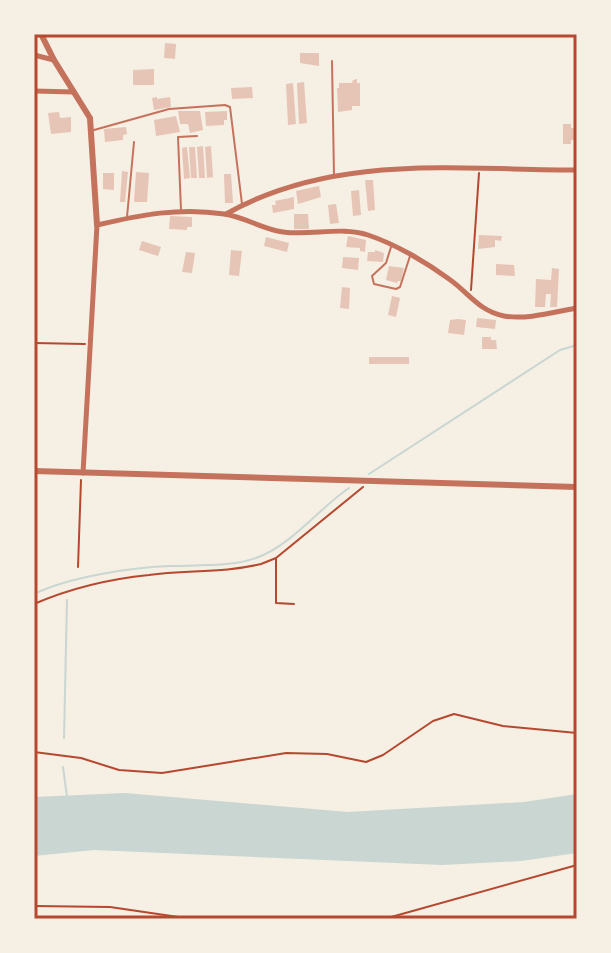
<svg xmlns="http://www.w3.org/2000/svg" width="611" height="953" font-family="Raleway,sans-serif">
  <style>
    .water { fill: #c9d6d2 }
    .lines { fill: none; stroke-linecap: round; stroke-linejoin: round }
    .stream { stroke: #c9d6d2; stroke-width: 2 }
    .building { fill: #e6c5b7 }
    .path { stroke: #b5482f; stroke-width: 2 }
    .service { stroke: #c5725c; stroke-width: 2 }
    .minor { stroke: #c5725c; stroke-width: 5 }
    .tertiary { stroke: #c5725c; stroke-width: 6 }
    .neatline { fill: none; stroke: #b5482f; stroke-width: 3 }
  </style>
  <rect width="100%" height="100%" fill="#f6efe4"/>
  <path class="water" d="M125,793L348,812L524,802L577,794V853L521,861L442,865L94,850L34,856V797Z"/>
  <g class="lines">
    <g class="stream">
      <path d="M369,474L560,350L577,345"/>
      <path d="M34,594C69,577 133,567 171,566C199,565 231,567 256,558C292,545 318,509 349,488"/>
      <path d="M64,738L67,600"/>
      <path d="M63,767L67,797"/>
    </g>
  </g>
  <g class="building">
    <path d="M165,43L176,44L175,59L164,58Z"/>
    <path d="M300,53H319V66L300,63Z"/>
    <path d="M154,69V85H133V70Z"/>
    <path d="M357,79V83H360V106H352V110L338,112L337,88H339V83H352L353,80Z"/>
    <path d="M304,82L307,123L299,124L297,83Z"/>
    <path d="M293,83L296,124L288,125L286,84Z"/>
    <path d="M252,87L253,98L232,99L231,88Z"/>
    <path d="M157,97V99L170,97L171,107L154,110L152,98Z"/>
    <path d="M178,111H200L203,130L190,133L188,124H180Z"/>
    <path d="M227,111V120H224V125L206,126L205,112Z"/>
    <path d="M59,112L60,118L71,117V132L51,134L48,113Z"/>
    <path d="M176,116L180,132L156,136L154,120Z"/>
    <path d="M563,124H571V128H576V140H571V144H563Z"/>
    <path d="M126,127L127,134L123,135V140L105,142L104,129Z"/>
    <path d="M203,146L205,178H199L197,147Z"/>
    <path d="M211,146L213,177L207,178L205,147Z"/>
    <path d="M187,147L190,178L184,179L182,148Z"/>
    <path d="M189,147H195L197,178H191Z"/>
    <path d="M122,171L128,172L125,202H120Z"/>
    <path d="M136,172L149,173L147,202H134Z"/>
    <path d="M103,173H114V190L103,189Z"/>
    <path d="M224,174H231L233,203H225Z"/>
    <path d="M365,180H373L375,210L368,211Z"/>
    <path d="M319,186L321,197L298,204L296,191Z"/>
    <path d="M359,190L361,215L353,216L351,191Z"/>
    <path d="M294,197V209L273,213L272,205H276L275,201Z"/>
    <path d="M336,204L339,223L330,224L328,205Z"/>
    <path d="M294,214H308L309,229H294Z"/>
    <path d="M170,216L192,217V227H187V230L169,229Z"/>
    <path d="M479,235L502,236L501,241L495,240V247L478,249Z"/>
    <path d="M348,236L366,240L365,252L360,251V248L346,247Z"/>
    <path d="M266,237L289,243L287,252L264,246Z"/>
    <path d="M142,241L161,247L158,256L139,250Z"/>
    <path d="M231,250L242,251L239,276L229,275Z"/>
    <path d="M375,250L384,253L383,262L367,261L368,252H375Z"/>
    <path d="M186,252L195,253L192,273L182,272Z"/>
    <path d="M343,257L359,258L358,270L342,268Z"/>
    <path d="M496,264L514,265L515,276L496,275Z"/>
    <path d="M389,266L404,268L401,281H398L397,283L386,280Z"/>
    <path d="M552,268L559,269L557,307H550L551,294H546L545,307H535L536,279L551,280Z"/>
    <path d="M342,287L350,288L349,309L340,308Z"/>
    <path d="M392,296L400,298L396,317L388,315Z"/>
    <path d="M477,318L496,320L495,329L476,327Z"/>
    <path d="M458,319L466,320L464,335L448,333L450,320Z"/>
    <path d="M482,337H491V340H496L497,349H482Z"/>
    <rect x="369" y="357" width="40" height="7"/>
  </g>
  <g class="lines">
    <g class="path">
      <path d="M471,290L479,173"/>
      <path d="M34,343L85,344"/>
      <path d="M276,559V603L294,604"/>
      <path d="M78,567L81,480"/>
      <path d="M34,604C71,588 109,579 149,575C186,570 224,573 261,564L276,558L363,487"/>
      <path d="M34,752L81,758L119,770L162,773L286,753L327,754L366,762L383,755L433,721L454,714L503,726L577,733"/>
      <path d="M34,906L110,907L192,919"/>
      <path d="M384,919L577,865"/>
    </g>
    <g class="service">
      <path d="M332,61L334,175"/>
      <path d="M94,130L169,109L225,105L230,107L242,204"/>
      <path d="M181,210L178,137L197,136"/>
      <path d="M127,217L134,142"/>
      <path d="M391,247L386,263L372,276L374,284L396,289L400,287L410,256"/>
    </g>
    <g class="minor">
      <path d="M34,55L54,60"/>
      <path d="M34,91L74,92"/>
      <path d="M226,214C334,153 458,170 577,170"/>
      <path d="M83,473L97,225C140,215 180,207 224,214C245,217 262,229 283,232C311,236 341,226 368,235C395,244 426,262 449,279C469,293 479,311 504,316C527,320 554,312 577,308"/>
    </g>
    <g class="tertiary">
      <path d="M41,34L54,60L90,118L97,225"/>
      <path d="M34,471L577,487"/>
    </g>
  </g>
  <rect width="611" height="953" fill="none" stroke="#f6efe4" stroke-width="72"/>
  <rect x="36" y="36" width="539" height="881" class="neatline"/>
</svg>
